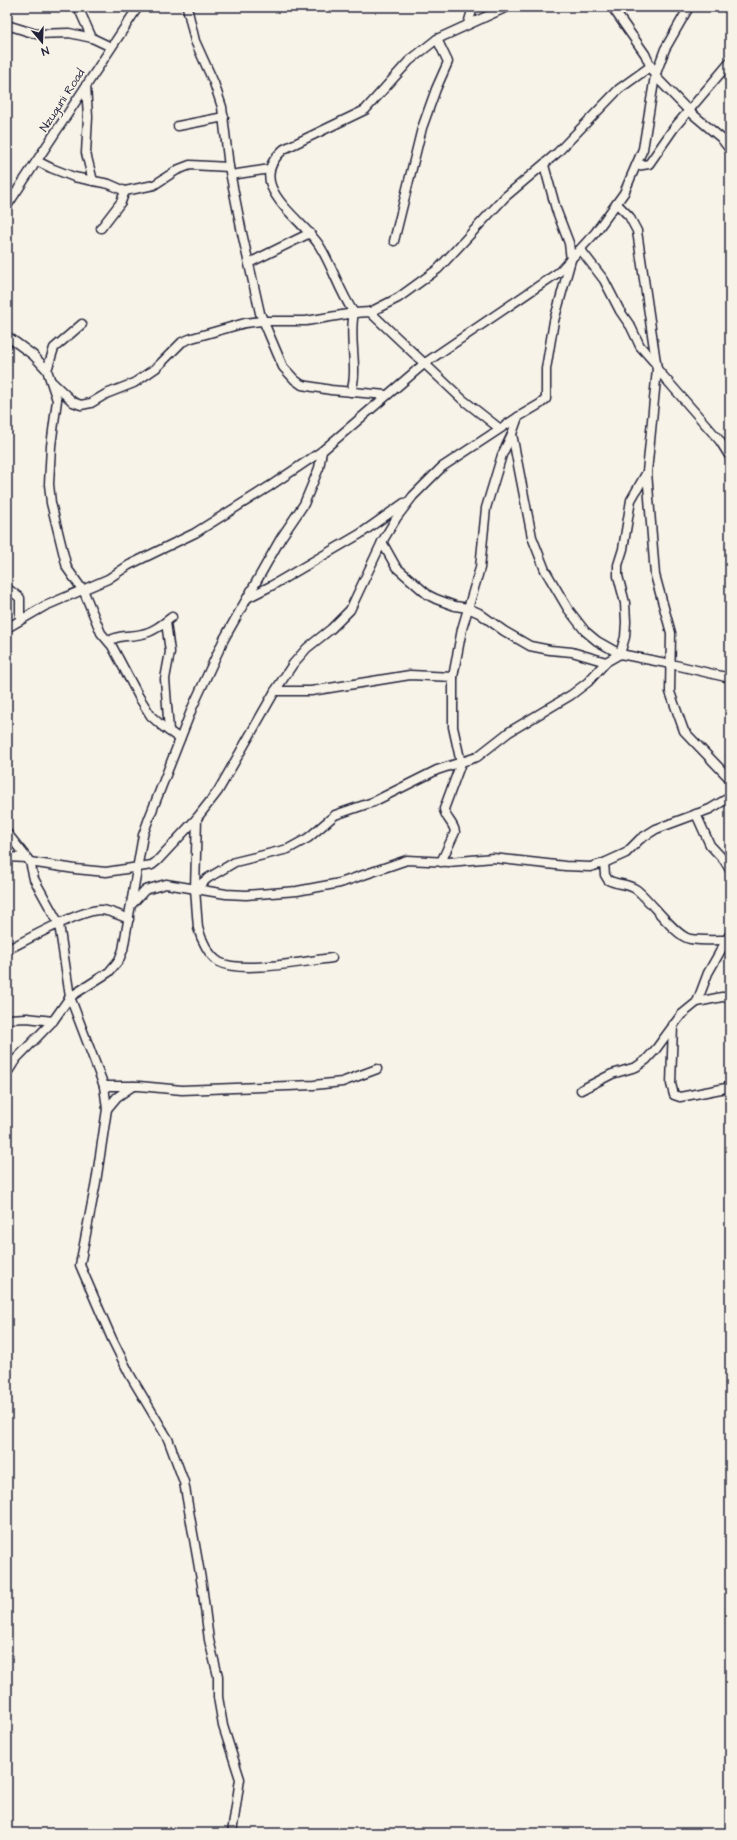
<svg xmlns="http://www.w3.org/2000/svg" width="737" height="1840" font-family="'Architects Daughter',sans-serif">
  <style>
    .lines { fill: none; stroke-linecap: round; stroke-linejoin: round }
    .street-casing { stroke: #22223b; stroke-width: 11 }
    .street { stroke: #f7f3e8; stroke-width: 8 }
    .labels { text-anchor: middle; stroke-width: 3.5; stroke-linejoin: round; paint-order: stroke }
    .street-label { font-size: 12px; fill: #22223b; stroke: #f7f3e8 }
  </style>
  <rect width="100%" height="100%" fill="#f7f3e8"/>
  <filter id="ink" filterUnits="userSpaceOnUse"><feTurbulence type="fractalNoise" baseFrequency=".025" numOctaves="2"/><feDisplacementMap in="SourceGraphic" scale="8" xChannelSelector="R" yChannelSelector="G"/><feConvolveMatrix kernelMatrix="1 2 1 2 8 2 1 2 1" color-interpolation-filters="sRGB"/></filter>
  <g filter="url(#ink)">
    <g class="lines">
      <g class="street-casing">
        <g id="street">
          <path d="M78,7L92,38"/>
          <path d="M187,7L195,41L214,83L222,107L229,167L242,233L260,313L283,367L295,380L302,385L331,390L386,395"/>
          <path d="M612,7L645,54L655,76L689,111L721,138L730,150"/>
          <path d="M468,24L473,7"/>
          <path d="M7,25L36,34L69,33L92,38L111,47"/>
          <path d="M86,85L88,117L86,153L93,181"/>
          <path d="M178,126L224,117"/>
          <path d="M37,161L51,168L74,177L109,184L125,191L154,185L177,170L190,165L229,167"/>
          <path d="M544,165L556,209L569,243L571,260L554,321L546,369V399L540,404L518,417L512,434L532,537L545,570L568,609L585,631L597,641L620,654L671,664L730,678"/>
          <path d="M636,166L649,164L674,128L730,62"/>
          <path d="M231,175L270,169"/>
          <path d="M617,204L629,216L637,231L657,369L647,472L655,575L671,633L670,692L684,731L730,779"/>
          <path d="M7,206L138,7"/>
          <path d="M101,228L121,202L125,191"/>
          <path d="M394,241L422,128L436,89L448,62L437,39"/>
          <path d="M581,250L604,280L620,311L631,327L640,346L656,364"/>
          <path d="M249,263L310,233"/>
          <path d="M370,312L398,298L438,269L505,197L557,153L619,89L651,66"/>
          <path d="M7,336L33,355L47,370L57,400L51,446L49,484L51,503L67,568L84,592L101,633L112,646L139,697L151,716L162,726L180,739"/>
          <path d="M657,369L720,441L730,457"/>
          <path d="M47,370L54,348L82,324"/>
          <path d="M52,382L73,402L81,405L91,403L106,394L134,383L156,368L182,342L192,338L245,323L262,321H306L354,313C348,339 359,368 351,392"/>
          <path d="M499,428L462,399L370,312L354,313C339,291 333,267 319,245C301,217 242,185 284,149L365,110L409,61L437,39L507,7"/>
          <path d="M382,542L396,567L428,595L436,599L455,606L468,608L479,613L504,631L530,646L550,650L572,652L606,662"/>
          <path d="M7,588L20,598V620"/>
          <path d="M249,597L271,586L360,534L404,503"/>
          <path d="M166,622L170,652L165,679L169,731"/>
          <path d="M7,628L45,606L108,579L129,565L195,533L270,486L322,451L425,363L559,272L595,233L624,193L643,149L655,76L665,49L689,7"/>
          <path d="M109,641C120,634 130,637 142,634C153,632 163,624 172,617"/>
          <path d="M275,691H311L410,675L453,677"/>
          <path d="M696,814L710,845L724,860L730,870"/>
          <path d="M197,818L195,889L198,928C201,939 209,956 219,962C241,974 305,961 332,958"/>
          <path d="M7,833L30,862L34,879L59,924L70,997L104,1086L107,1109L96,1182L80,1265L112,1339L130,1375L168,1439L184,1482L202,1585L209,1640L218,1676V1697L223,1726L240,1779L232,1833"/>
          <path d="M7,857L27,858"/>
          <path d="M30,862L75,869L106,872L152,865L157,861L197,818L218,791L275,691L293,664L307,648L331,629L350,610L382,542L397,517L413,496L442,467L518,417"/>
          <path d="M441,862L455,832C454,823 445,818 444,809L461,763L453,727V677L462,629L480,568L486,508L502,455L512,434"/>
          <path d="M604,863L605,875L608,880C617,885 628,883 637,890C650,900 676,937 690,939C703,941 717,940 730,940"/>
          <path d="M195,889L208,878L235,862L288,849L308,838L335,815L373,802L437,770L477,757L509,732L571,695L588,682L606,662L620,654L625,637L626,622L625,603L618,576V565L623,549L631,500L647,472"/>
          <path d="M133,903L145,890L166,884L226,894L246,895L297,891L340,883L407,860L449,862L493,858L565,866L590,867L604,863L626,853L640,839L656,829L710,809L730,797"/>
          <path d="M7,950C26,940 83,908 102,910C111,911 121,916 129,919"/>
          <path d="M697,1002L722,997H730"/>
          <path d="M7,1019L27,1018L53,1021"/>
          <path d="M673,1025L671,1084L674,1095L680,1097L726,1088L730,1085"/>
          <path d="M7,1073L16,1059L53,1021L70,997L109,972L119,960L123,950L143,835L148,821L193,706L224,639L281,538L304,504L319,468L322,451"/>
          <path d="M104,1086H139L182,1090L314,1085L342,1082L377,1069"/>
          <path d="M581,1090L612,1074L636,1067L646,1060L656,1049L681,1015L697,1002L708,973L730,934"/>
          <path d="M107,1109L117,1097L133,1086"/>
        </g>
      </g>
      <use href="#street" class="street"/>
    </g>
  </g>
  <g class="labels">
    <g class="street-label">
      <text transform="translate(62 100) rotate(-57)" y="4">Nzuguni Road</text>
    </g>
  </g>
  <rect width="737" height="1840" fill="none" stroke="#f7f3e8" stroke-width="24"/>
  <rect x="12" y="12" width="713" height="1816" fill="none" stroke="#22223b" stroke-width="1.5" filter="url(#ink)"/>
  <g transform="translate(42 42) rotate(161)" stroke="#f7f3e8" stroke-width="3" paint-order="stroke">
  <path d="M0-3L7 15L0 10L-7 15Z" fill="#22223b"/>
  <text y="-6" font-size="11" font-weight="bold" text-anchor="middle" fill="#22223b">N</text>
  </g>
</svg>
